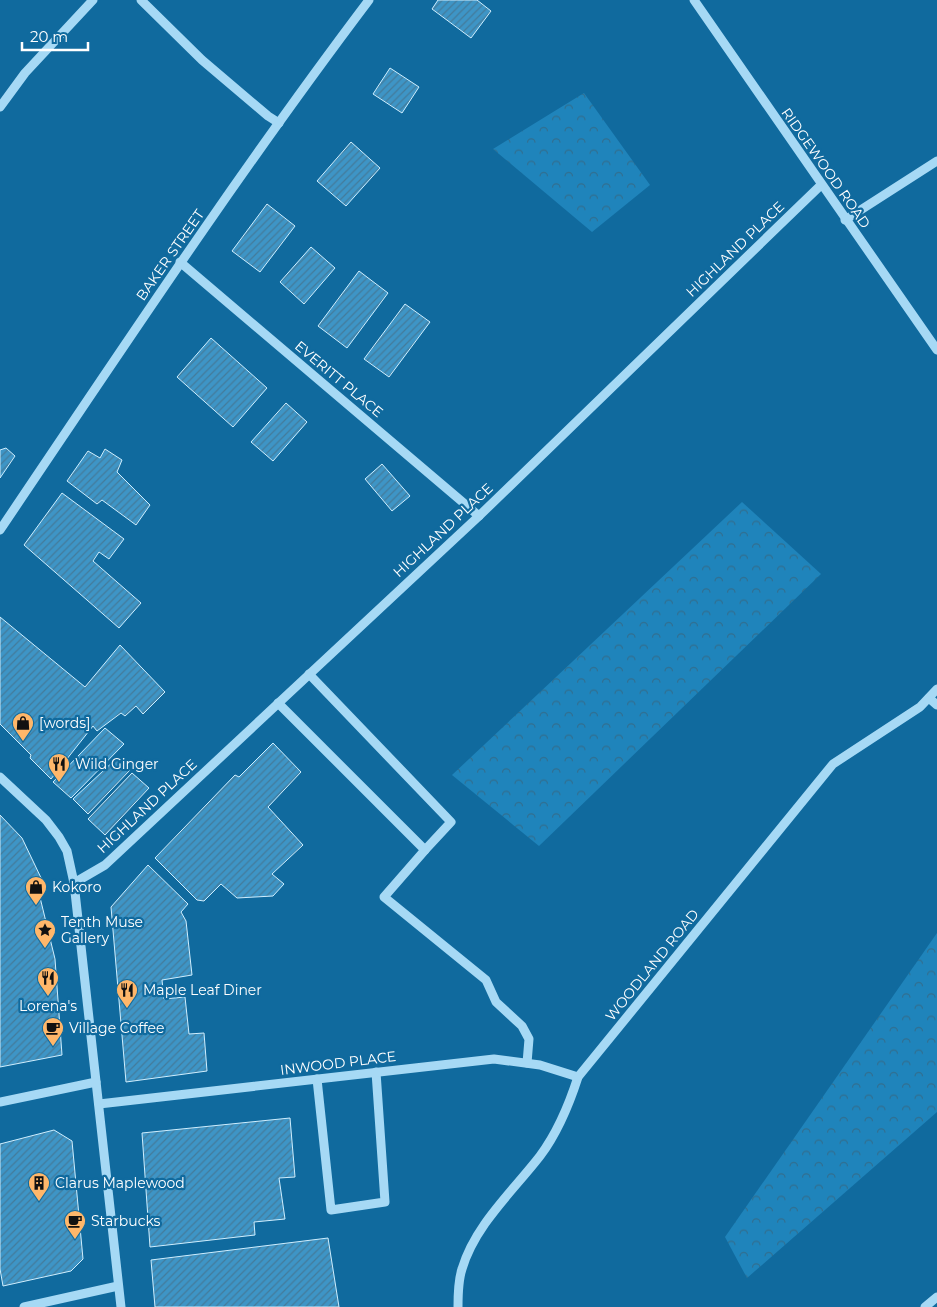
<svg xmlns="http://www.w3.org/2000/svg" width="937" height="1307" font-family="Montserrat,sans-serif">
  <style>
    .forest { fill: url(#forest-crowns) }
    .building { fill: url(#building-hatch); stroke: #cfeefe }
    .lines { fill: none; stroke-linecap: round; stroke-linejoin: round }
    .minor { stroke: #a6d9f5; stroke-width: 9 }
    .labels { text-anchor: middle; stroke-width: 4.5; stroke-linejoin: round; paint-order: stroke }
    .street-label { font-size: 14px; fill: #fff; stroke: #106a9e }
    .poi-label { font-size: 14px; fill: #fff; stroke: #106a9e; text-anchor: start }
  </style>
  <defs>
    <pattern id="forest-crowns" width="20" height="18" patternUnits="userSpaceOnUse" patternTransform="scale(1.25)"><rect width="20" height="18" fill="#1f84bb"/><path d="M2 6a3 3 0 1 1 6 0M12 15a3 3 0 1 1 6 0" fill="none" stroke="#316e8f"/></pattern>
    <pattern id="building-hatch" width="6" height="6" patternUnits="userSpaceOnUse" patternTransform="scale(1.25)"><rect width="6" height="6" fill="#3e95c6"/><path d="M-1 1l2-2M0 6l6-6M5 7l2-2" fill="none" stroke="#437b9b"/></pattern>
  </defs>
  <rect width="100%" height="100%" fill="#106a9e"/>
  <g class="forest">
    <path d="M584,93L650,185L592,232L493,149Z"/>
    <path d="M742,502L821,574L539,846L452,775Z"/>
    <path d="M937,933V1112L747,1278L725,1237Z"/>
  </g>
  <g class="building">
    <path d="M438,0H477L491,11L471,38L432,9Z"/>
    <path d="M390,68L419,87L402,113L373,94Z"/>
    <path d="M351,142L380,168L346,206L317,181Z"/>
    <path d="M267,204L295,226L260,272L232,251Z"/>
    <path d="M311,247L335,268L304,304L280,282Z"/>
    <path d="M359,271L388,293L347,348L318,326Z"/>
    <path d="M405,304L430,322L389,377L364,359Z"/>
    <path d="M211,338L267,388L233,427L177,377Z"/>
    <path d="M286,403L307,422L273,461L251,442Z"/>
    <path d="M6,448L15,456L0,478V450Z"/>
    <path d="M105,449L122,460L117,472L150,505L136,525L102,500L97,504L67,481L88,451L100,458Z"/>
    <path d="M382,464L410,496L392,511L365,479Z"/>
    <path d="M62,493L124,539L109,559L99,552L93,561L141,603L119,628L24,545Z"/>
    <path d="M0,617L85,687L120,645L165,692L143,714L136,706L125,716L121,713L97,731L93,726L51,779L30,758L31,755L0,724Z"/>
    <path d="M105,728L124,744L71,798L53,782Z"/>
    <path d="M273,743L301,772L268,807L303,845L272,874L284,884L273,896L237,898L221,884L204,901L197,900L155,858L235,775L239,777Z"/>
    <path d="M118,757L130,770L88,814L73,799Z"/>
    <path d="M132,773L149,788L105,835L88,819Z"/>
    <path d="M0,815L22,838L43,882L37,885L55,959L62,1055L0,1067Z"/>
    <path d="M148,865L188,904L181,912L186,921L192,975L162,980L164,999L185,997L189,1034L204,1033L207,1071L126,1082L111,907Z"/>
    <path d="M290,1118L295,1177L279,1178L285,1219L254,1222L255,1235L150,1247L142,1133Z"/>
    <path d="M54,1130L72,1141L83,1259L71,1271L3,1286L0,1269V1144Z"/>
    <path d="M328,1238L339,1307H155L151,1260Z"/>
  </g>
  <g class="lines">
    <g class="minor">
      <path d="M141,0L202,60L268,116L279,123"/>
      <path d="M694,0L937,350"/>
      <path d="M0,107L25,73L93,0"/>
      <path d="M845,220L937,161"/>
      <path d="M180,262L479,516"/>
      <path d="M0,530C120,352 239,172 369,0"/>
      <path d="M929,698L937,705"/>
      <path d="M278,703L425,850L451,822L309,674"/>
      <path d="M0,777L46,820L59,837L67,851L74,883L121,1307"/>
      <path d="M425,850L384,897L486,980L496,1002L522,1026L529,1039L527,1063"/>
      <path d="M74,883L105,865L479,516L821,185"/>
      <path d="M317,1079L331,1210L385,1202L376,1072"/>
      <path d="M0,1102L96,1082"/>
      <path d="M99,1104L494,1059L540,1065L578,1077"/>
      <path d="M24,1307L118,1286"/>
      <path d="M458,1307C458,1295 458,1281 462,1269C475,1225 513,1191 540,1156C558,1132 569,1105 578,1077L833,764L920,707L937,689"/>
      <path d="M925,1307L937,1297"/>
    </g>
  </g>
  <defs>
    <g id="shop-pin" transform="scale(1.125)"><path d="M0 17L-7.5 6A9.5 9.5 0 1 1 7.5 6Z" fill="#ffb76a" stroke="#106a9e"/><path d="M-5-2.5h2.3a2.7 3.5 0 0 1 5.4 0H5L5.5 6h-11ZM-1.5-2.5h3a1.5 2.3 0 0 0-3 0Z" fill="#111"/></g>
    <g id="restaurant-pin" transform="scale(1.125)"><path d="M0 17L-7.5 6A9.5 9.5 0 1 1 7.5 6Z" fill="#ffb76a" stroke="#106a9e"/><path d="M-5-6h1v4h1v-4h1v4h1v-4h1v5L-1.5 .5V6h-2V.5L-5-1ZM5-6V6H3V1.5H1.5Q1.5-4 5-6Z" fill="#111"/></g>
    <g id="sight-pin" transform="scale(1.125)"><path d="M0 17L-7.5 6A9.5 9.5 0 1 1 7.5 6Z" fill="#ffb76a" stroke="#106a9e"/><path d="M0-6L1.8-2.2L6-1.7L2.9 1.2L3.7 5.4L0 3.3L-3.7 5.4L-2.9 1.2L-6-1.7L-1.8-2.2Z" fill="#111"/></g>
    <g id="cafe-pin" transform="scale(1.125)"><path d="M0 17L-7.5 6A9.5 9.5 0 1 1 7.5 6Z" fill="#ffb76a" stroke="#106a9e"/><path d="M-5.5-4.5H6V0H3Q3 3.5 0 3.5H-2.5Q-5.5 3.5-5.5 0ZM3-3.2v2h1.7v-2ZM-6 4.5H4V6H-6Z" fill="#111"/></g>
    <g id="building-pin" transform="scale(1.125)"><path d="M0 17L-7.5 6A9.5 9.5 0 1 1 7.5 6Z" fill="#ffb76a" stroke="#106a9e"/><path d="M-4-6H4V6H1V3H-1V6H-4ZM-2.5-4.3h1.7v1.8h-1.7ZM.8-4.3h1.7v1.8H.8ZM-2.5-1h1.7V.8h-1.7ZM.8-1h1.7V.8H.8Z" fill="#111"/></g>
  </defs>
  <g fill-rule="evenodd">
    <use href="#shop-pin" x="23" y="723"/>
    <use href="#restaurant-pin" x="59" y="764"/>
    <use href="#shop-pin" x="36" y="887"/>
    <use href="#sight-pin" x="45" y="930"/>
    <use href="#restaurant-pin" x="48" y="978"/>
    <use href="#restaurant-pin" x="127" y="990"/>
    <use href="#cafe-pin" x="53" y="1028"/>
    <use href="#building-pin" x="39" y="1183"/>
    <use href="#cafe-pin" x="75" y="1221"/>
  </g>
  <g class="labels">
    <g class="street-label">
      <text transform="translate(826 168) rotate(55)" y="5">RIDGEWOOD ROAD</text>
      <text transform="translate(735 249) rotate(-44)" y="5">HIGHLAND PLACE</text>
      <text transform="translate(170 255) rotate(-55)" y="5">BAKER STREET</text>
      <text transform="translate(339 379) rotate(40)" y="5">EVERITT PLACE</text>
      <text transform="translate(443 530) rotate(-43)" y="5">HIGHLAND PLACE</text>
      <text transform="translate(147 806) rotate(-43)" y="5">HIGHLAND PLACE</text>
      <text transform="translate(652 965) rotate(-51)" y="5">WOODLAND ROAD</text>
      <text transform="translate(338 1063) rotate(-7)" y="5">INWOOD PLACE</text>
    </g>
    <g class="poi-label">
      <text x="39" y="728">[words]</text>
      <text x="75" y="769">Wild Ginger</text>
      <text x="52" y="892">Kokoro</text>
      <text x="61" y="927">Tenth Muse<tspan x="61" dy="16">Gallery</tspan></text>
      <text x="143" y="995">Maple Leaf Diner</text>
      <text x="48" y="1011" text-anchor="middle">Lorena's</text>
      <text x="69" y="1033">Village Coffee</text>
      <text x="55" y="1188">Clarus Maplewood</text>
      <text x="91" y="1226">Starbucks</text>
    </g>
  </g>
  <path d="M22 42v8h66v-8" fill="none" stroke="#ffffff" stroke-width="2.5"/>
  <text x="30" y="42" font-size="15" fill="#ffffff" stroke="#106a9e" stroke-width="4" paint-order="stroke">20 m</text>
</svg>
